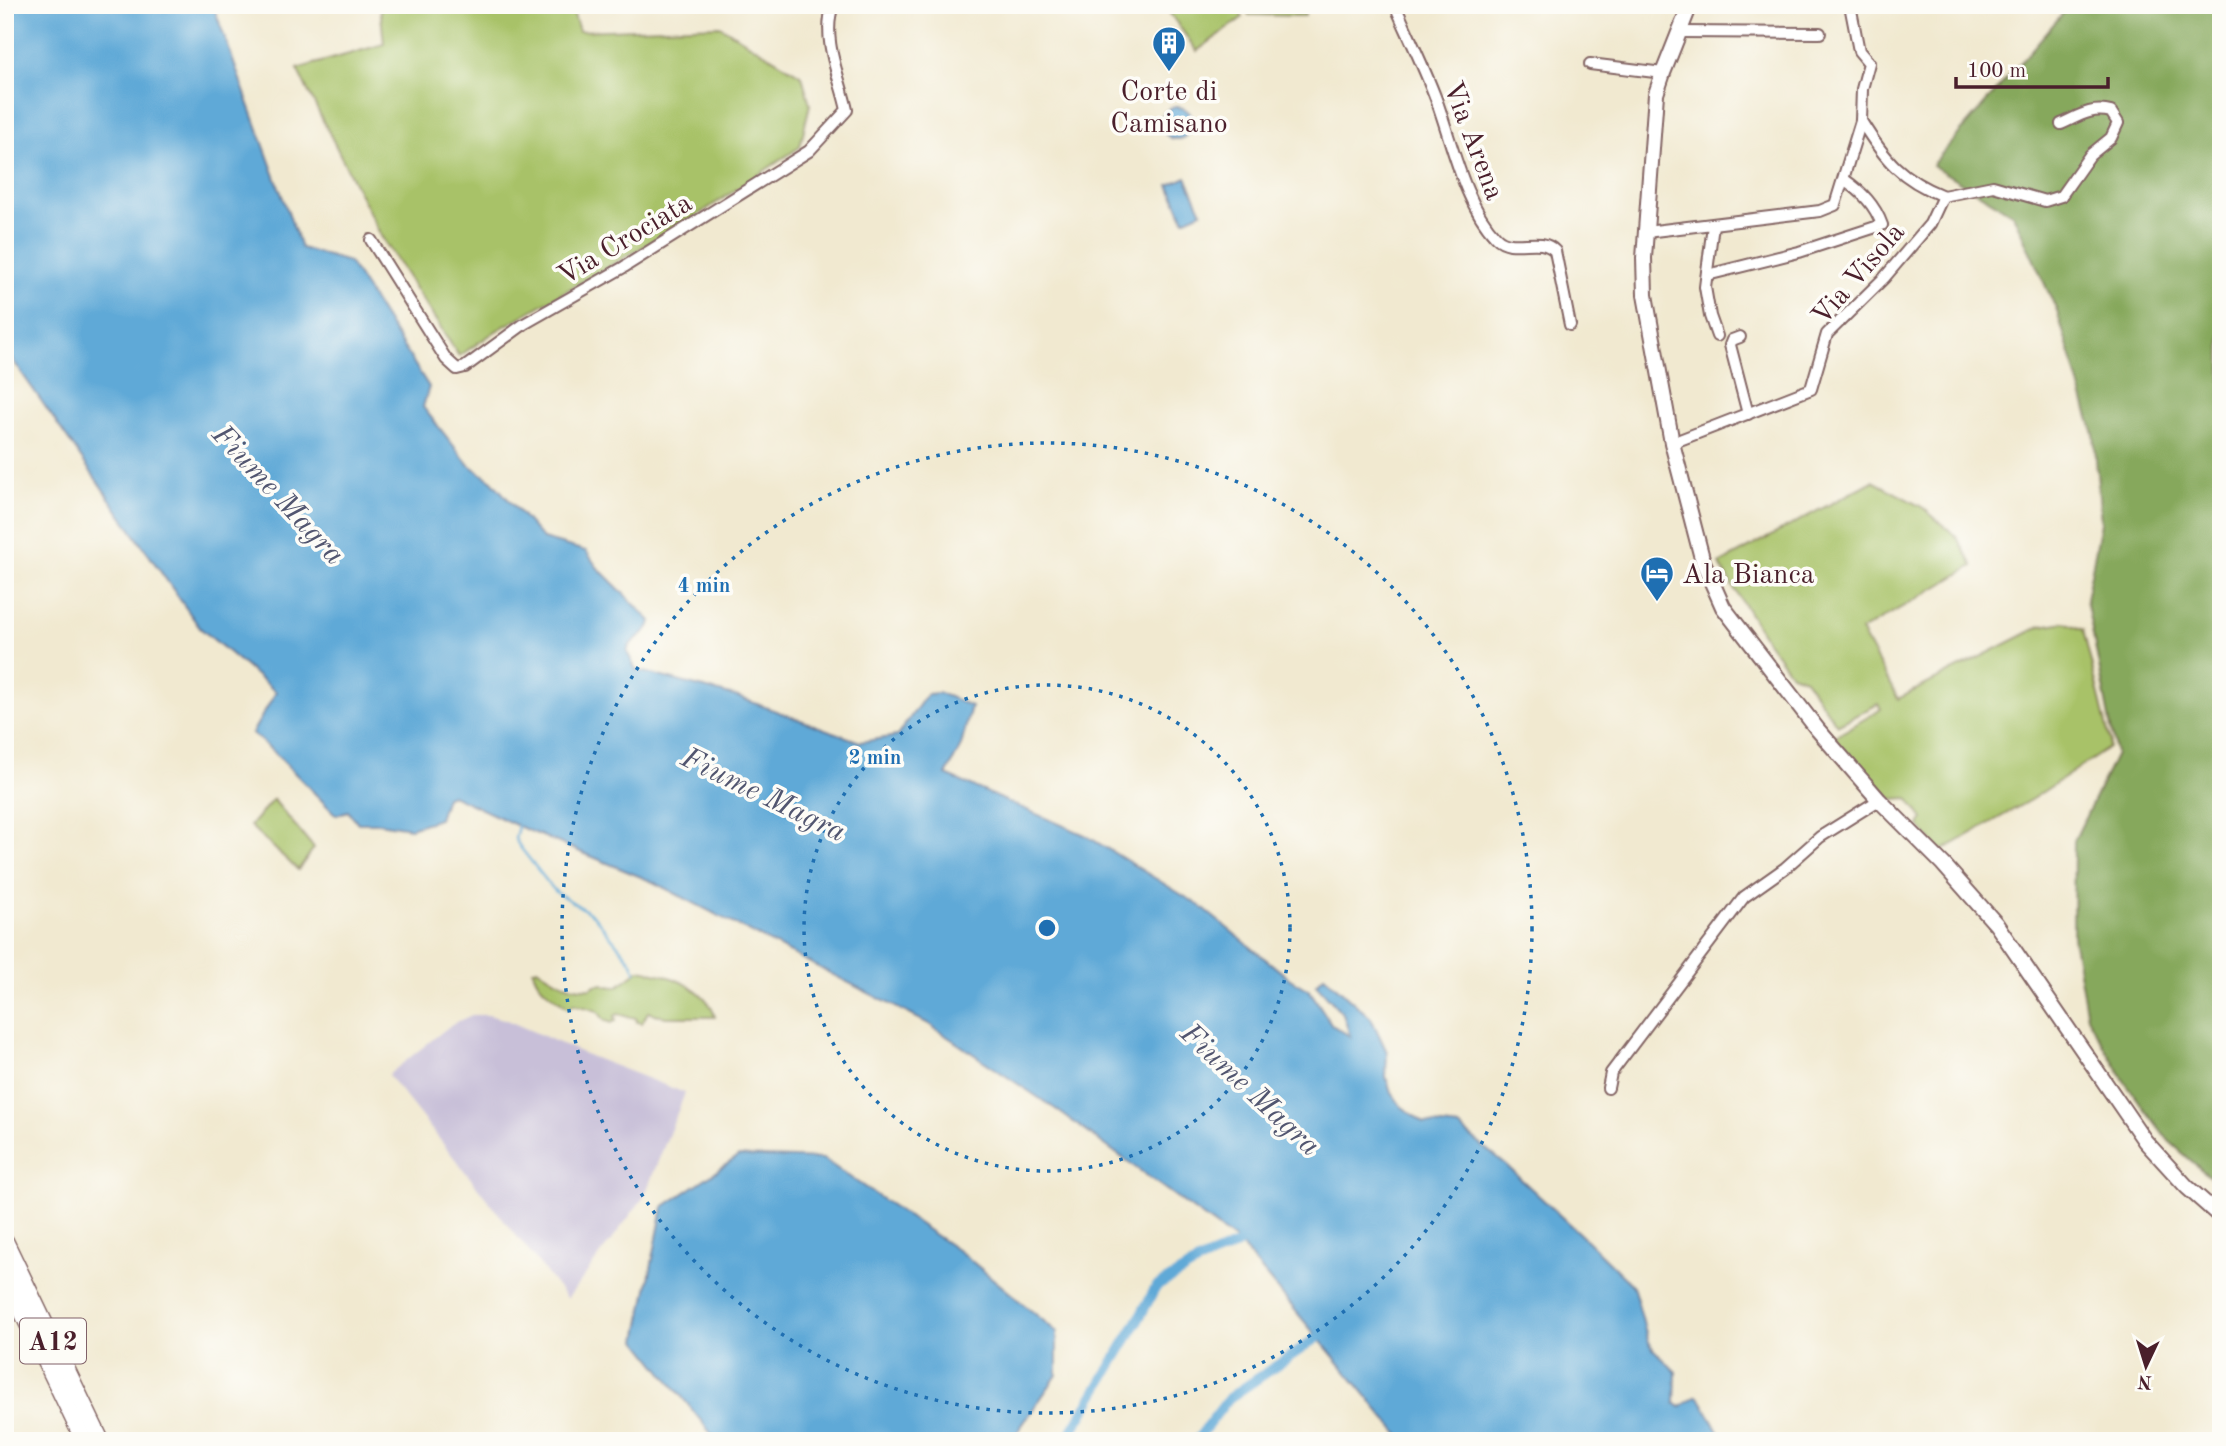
<svg xmlns="http://www.w3.org/2000/svg" width="2226" height="1446" font-family="'Old Standard TT',serif">
  <style>
    .industrial { fill: #c8bfd8 }
    .green { fill: #a8c268; stroke: #79704a; stroke-width: 2 }
    .forest { fill: #86a85c; stroke: #686444; stroke-width: 2 }
    .water { fill: #5fa9d7; stroke: #546481; stroke-width: 2 }
    .lines { fill: none; stroke-linecap: round; stroke-linejoin: round }
    .stream { stroke: #5fa9d7; stroke-width: 2.5 }
    .canal { stroke: #5fa9d7; stroke-width: 10 }
    .minor-casing { stroke: #846665; stroke-width: 14 }
    .major-casing { stroke: #846665; stroke-width: 18 }
    .highway-casing { stroke: #846665; stroke-width: 19 }
    .minor { stroke: #fff; stroke-width: 10 }
    .major { stroke: #fff; stroke-width: 14 }
    .highway { stroke: #fff; stroke-width: 16 }
    .ring { fill: none; stroke: #1f6fb2; stroke-width: 3.5; stroke-dasharray: 3.5 7 }
    .labels { text-anchor: middle; stroke-width: 7; stroke-linejoin: round; paint-order: stroke }
    .shield { fill: #fdfcf7; stroke: #806168; stroke-width: 2 }
    .shield-label { font-size: 26px; font-weight: bold; fill: #4a1f2b }
    .poi-label { font-size: 28px; fill: #4a1f2b; stroke: #fdfcf7 }
    .street-label { font-size: 28px; fill: #4a1f2b; stroke: #fdfcf7 }
    .water-label { font-size: 30px; font-style: italic; fill: #525670; stroke: #fdfcf7 }
    .centre { fill: #1f6fb2; stroke: #fdfcf7; stroke-width: 3.5 }
    .ring-label { font-size: 21px; text-anchor: middle; font-weight: bold; fill: #1f6fb2; stroke: #fdfcf7; stroke-width: 7; stroke-linejoin: round; paint-order: stroke }
  </style>
  <rect width="100%" height="100%" fill="#fdfcf7"/>
  <filter id="ink" filterUnits="userSpaceOnUse"><feTurbulence type="fractalNoise" baseFrequency=".0143" numOctaves="2"/><feDisplacementMap in="SourceGraphic" scale="14" xChannelSelector="R" yChannelSelector="G"/><feConvolveMatrix kernelMatrix="1 2 1 2 8 2 1 2 1" color-interpolation-filters="sRGB"/></filter>
  <filter id="wash" filterUnits="userSpaceOnUse"><feTurbulence type="fractalNoise" baseFrequency=".00686" numOctaves="4" result="noise"/><feDisplacementMap in="SourceGraphic" scale="28" xChannelSelector="R" yChannelSelector="G"/><feGaussianBlur stdDeviation="1.57" result="paint"/><feColorMatrix in="noise" values="0 0 0 0 0 0 0 0 0 0 0 0 0 0 0 0 0 1.4 0 .05"/><feComposite in="paint" operator="in"/></filter>
  <g filter="url(#wash)">
    <rect width="100%" height="100%" fill="#f1e9d0"/>
    <path class="industrial" d="M472,1015H488L504,1019L592,1057L685,1093L644,1197L567,1299L388,1075L452,1024Z"/>
    <g class="green">
      <path d="M380,5H571L579,31L720,26L802,76L810,104L800,147L692,219L496,331L459,356L381,236L297,69L384,44Z"/>
      <path d="M1170,5H1235L1243,17L1197,51L1166,8Z"/>
      <path d="M1248,5H1305V16L1248,15Z"/>
      <path d="M1873,481L1922,507L1956,536L1973,566L1861,631L1898,699L2041,626L2065,622L2083,630L2110,741L2109,748L2032,799L1941,851L1919,826L1923,819L1908,798L1892,799L1833,738L1881,709L1878,704L1837,725L1805,679L1791,674L1764,637L1719,564Z"/>
      <path d="M273,799L314,848L298,870L250,826Z"/>
      <path d="M537,968C554,980 571,990 591,988L595,985L604,984L606,986L617,987L639,970C667,974 707,986 715,1017H666L648,1012L642,1023L637,1022L636,1018L618,1014L615,1016L616,1021L611,1023L604,1020L598,1011L574,1004L568,1008C555,996 537,989 533,970Z"/>
    </g>
    <path class="forest" d="M2070,5H2221V1187L2169,1141L2126,1084L2087,1017L2073,937L2074,841L2116,754L2086,599L2101,523L2094,434L2057,311L2013,214L1932,165Z"/>
    <g class="water">
      <path d="M5,5H213L301,248L349,262L429,387L423,407L469,465L492,481L543,539L586,551L597,567L651,621C650,635 630,637 627,652L636,670L738,697L860,742L897,736L927,694L940,693L971,706L961,746L946,775L1085,835L1200,906L1290,979L1310,991L1332,1025L1350,1036L1343,1014L1316,984L1324,976L1371,1018L1387,1052L1386,1077L1390,1090L1401,1106L1424,1123L1459,1127L1507,1166L1584,1238L1633,1286L1648,1340L1654,1350L1676,1372L1675,1403L1680,1407L1697,1396L1702,1402L1723,1441H1404L1239,1243L1057,1110L927,1023L653,882L518,826L452,795L446,797L439,819L410,828L378,823H358L348,811L336,815L276,754L252,733L276,692L200,628L5,349Z"/>
      <circle cx="1177" cy="123" r="16"/>
      <path d="M1186,177L1202,212L1184,220L1169,185Z"/>
      <path d="M739,1156L823,1159L963,1254L1057,1332V1375L1011,1441H717L637,1340L663,1207Z"/>
    </g>
    <g class="lines">
      <path class="stream" d="M518,826L515,839L520,847L549,884L556,892L593,915L631,961L636,972"/>
      <g class="canal">
        <path d="M1066,1441L1136,1324L1156,1287L1200,1261L1250,1239"/>
        <path d="M1196,1441L1229,1398L1329,1330"/>
      </g>
    </g>
  </g>
  <g filter="url(#ink)">
    <g class="lines">
      <g class="minor-casing">
        <g id="minor">
          <path d="M1395,5C1409,37 1424,67 1436,99C1452,142 1464,204 1496,237C1513,254 1539,234 1555,251L1570,325"/>
          <path d="M1680,32L1820,33"/>
          <path d="M1590,64L1663,73"/>
          <path d="M1861,121C1885,160 1901,179 1943,196"/>
          <path d="M1943,196L1993,186L2045,201L2061,196L2090,155L2111,138L2118,123L2111,112C2091,107 2079,116 2061,124"/>
          <path d="M1713,225L1705,287L1710,316L1717,336"/>
          <path d="M1646,232L1820,211L1835,205L1861,121L1862,89L1869,63L1859,51L1850,5"/>
          <path d="M371,240L446,359L457,369L465,367L524,324L624,267L809,151L847,110C840,77 821,39 833,5"/>
          <path d="M1707,275L1799,252L1882,225C1875,205 1862,192 1845,180"/>
          <path d="M1740,337L1732,340L1730,345L1748,414"/>
          <path d="M1672,443L1811,389L1827,334L1884,278L1930,224L1943,196"/>
          <path d="M1608,1088L1611,1073L1744,897L1785,868L1820,837L1879,800"/>
        </g>
      </g>
      <g class="major-casing">
        <path id="major" d="M1690,5L1663,73L1656,94L1644,258L1645,295L1672,443L1703,562L1723,607L1818,730L1879,800L1943,864L1996,924L2145,1141L2187,1187L2221,1217"/>
      </g>
      <g class="highway-casing">
        <g id="highway">
          <path d="M5,1241L101,1441"/>
          <path d="M5,1276L84,1441"/>
        </g>
      </g>
      <use href="#minor" class="minor"/>
      <use href="#major" class="major"/>
      <use href="#highway" class="highway"/>
    </g>
  </g>
  <g class="ring">
    <circle cx="1047" cy="928" r="243"/>
    <circle cx="1047" cy="928" r="485"/>
  </g>
  <defs>
    <g id="building-pin" transform="scale(1.75)"><path d="M0 17L-7.5 6A9.5 9.5 0 1 1 7.5 6Z" fill="#1f6fb2" stroke="#fdfcf7"/><path d="M-4-6H4V6H1V3H-1V6H-4ZM-2.5-4.3h1.7v1.8h-1.7ZM.8-4.3h1.7v1.8H.8ZM-2.5-1h1.7V.8h-1.7ZM.8-1h1.7V.8H.8Z" fill="#fff"/></g>
    <g id="hotel-pin" transform="scale(1.75)"><path d="M0 17L-7.5 6A9.5 9.5 0 1 1 7.5 6Z" fill="#1f6fb2" stroke="#fdfcf7"/><path d="M-6-4.5h1.5V1H6V5H4.5V3h-9V5H-6ZM-4 0a1.8 1.8 0 1 1 3.6 0ZM.5 0V-2.5h3Q6-2.5 6 0Z" fill="#fff"/></g>
  </defs>
  <g fill-rule="evenodd">
    <use href="#building-pin" x="1169" y="43"/>
    <use href="#hotel-pin" x="1657" y="573"/>
  </g>
  <g class="labels">
    <rect class="shield" x="20" y="1318.5" width="66" height="45" rx="5"/>
    <g class="shield-label">
      <text x="53" y="1350">A12</text>
    </g>
    <g class="poi-label">
      <text x="1169" y="100">Corte di<tspan x="1169" dy="32">Camisano</tspan></text>
      <text x="1682" y="583" text-anchor="start">Ala Bianca</text>
    </g>
    <g class="street-label">
      <text transform="translate(1475 140) rotate(69)" y="10">Via Arena</text>
      <text transform="translate(624 238) rotate(-31)" y="10">Via Crociata</text>
      <text transform="translate(1857 273) rotate(-49)" y="10">Via Visola</text>
    </g>
    <g class="water-label">
      <text transform="translate(279 494) rotate(47)" y="10">Fiume Magra</text>
      <text transform="translate(764 794) rotate(26)" y="10">Fiume Magra</text>
      <text transform="translate(1251 1089) rotate(43)" y="10">Fiume Magra</text>
    </g>
  </g>
  <circle cx="1047" cy="928" r="10" class="centre"/>
  <g class="ring-label">
    <text x="704" y="592">4 min</text>
    <text x="875" y="764">2 min</text>
  </g>
  <rect width="2226" height="1446" fill="none" stroke="#fdfcf7" stroke-width="28"/>
  <g transform="translate(2146 1366) rotate(184)" stroke="#fdfcf7" stroke-width="5" paint-order="stroke">
  <path d="M0-5L12 26L0 18L-12 26Z" fill="#4a1f2b"/>
  <text y="-10" font-size="19" font-weight="bold" text-anchor="middle" fill="#4a1f2b">N</text>
  </g>
  <path d="M1956 77v10h152v-10" fill="none" stroke="#4a1f2b" stroke-width="3.5"/>
  <text x="1967" y="77" font-size="21" fill="#4a1f2b" stroke="#fdfcf7" stroke-width="5" paint-order="stroke">100 m</text>
</svg>
